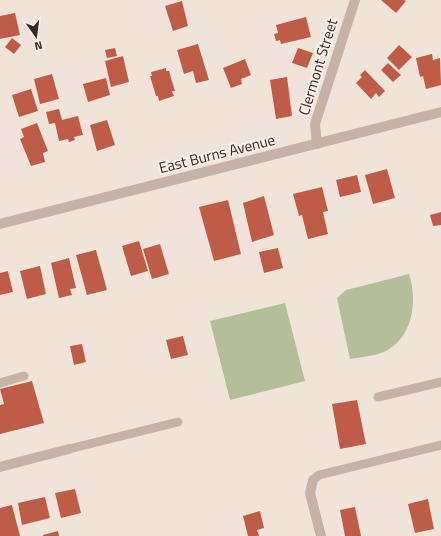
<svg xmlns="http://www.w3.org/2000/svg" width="441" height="536" font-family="'Titillium Web',sans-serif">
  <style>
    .green { fill: #b4be9b }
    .building { fill: #bf5c48 }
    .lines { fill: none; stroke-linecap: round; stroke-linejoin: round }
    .lane { stroke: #c7b3a6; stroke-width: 9 }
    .street { stroke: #c7b3a6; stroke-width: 10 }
    .labels { text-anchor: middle; stroke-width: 4; stroke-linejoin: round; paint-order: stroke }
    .street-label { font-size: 15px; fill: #342a27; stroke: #f8eee5 }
  </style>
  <rect width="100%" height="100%" fill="#f0e4da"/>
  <g class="green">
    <path d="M409,274C418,302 413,338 384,352C374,356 361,357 350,359L337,298L346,290Z"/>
    <path d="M285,303L305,381L230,400L210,321Z"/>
  </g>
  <g class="building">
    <path d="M381,0H404L406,1L396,13Z"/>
    <path d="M182,1L188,26L173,31L165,6Z"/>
    <path d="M15,13L20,35L0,39V16Z"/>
    <path d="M306,17L311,37L281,44L280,40L276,41L274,34L278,33L276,25Z"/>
    <path d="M12,38L21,45L14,54L5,47Z"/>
    <path d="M198,44L209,80L196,83L193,71L184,74L177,50Z"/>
    <path d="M399,45L412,57L399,70L387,58Z"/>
    <path d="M115,48L117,56L107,58L105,50Z"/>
    <path d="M298,48L313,53L307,68L292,63Z"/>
    <path d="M432,54L433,60L440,58L441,85L426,89L423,76L420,77L416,58Z"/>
    <path d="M123,56L129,82L111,87L105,61Z"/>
    <path d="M245,59L251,75L241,79L242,84L231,88L223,68Z"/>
    <path d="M388,63L401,75L393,82L381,70Z"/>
    <path d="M166,68V71H169L175,91H172L174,96L159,101L158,96H156L150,76H152L151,72Z"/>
    <path d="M365,70L385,91L379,97L376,93L371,99L356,83L362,77L360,75Z"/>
    <path d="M52,74L59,99L40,104L34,79Z"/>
    <path d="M287,77L292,116L276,119L270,80Z"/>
    <path d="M106,78L110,95L88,102L83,84Z"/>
    <path d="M31,89L38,111L19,117L12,95Z"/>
    <path d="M59,109L62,120L78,116L83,135L74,137L75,140L69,142L68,139L59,141L55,123L49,124L46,112Z"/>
    <path d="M107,120L115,145L97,151L90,125Z"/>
    <path d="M37,123L48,151L43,153L45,162L31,166L20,139L24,137L21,129Z"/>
    <path d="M387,169L395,198L373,204L365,175Z"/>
    <path d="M357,175L361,192L340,197L336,180Z"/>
    <path d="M322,187L328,211L323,212L328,234L308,239L302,215L299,216L293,194Z"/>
    <path d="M264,196L274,235L252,242L243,203Z"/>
    <path d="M228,200L241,254L214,261L199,207Z"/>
    <path d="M441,212V225L433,226L430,215Z"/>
    <path d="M139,241L148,271L131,276L122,246Z"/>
    <path d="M160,244L169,274L152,279L143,249Z"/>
    <path d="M278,248L283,268L264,273L259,252Z"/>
    <path d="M96,250L107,290L87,295L76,255Z"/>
    <path d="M69,258L76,288L70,289L72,295L59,298L51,263Z"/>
    <path d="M40,266L46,294L27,299L20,271Z"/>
    <path d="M8,271L13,292L0,295V273Z"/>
    <path d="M183,336L188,355L171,359L166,340Z"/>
    <path d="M82,344L86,362L74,365L70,346Z"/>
    <path d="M32,381L44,423L0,434V405L4,404L0,389Z"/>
    <path d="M357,400L366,444L340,449L332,404Z"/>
    <path d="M75,489L81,513L61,518L55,493Z"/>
    <path d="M45,497L50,518L22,525L18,503Z"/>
    <path d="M428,499L434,529L415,533L408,504Z"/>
    <path d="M12,505L20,536H0V508Z"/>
    <path d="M355,507L361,536H345L340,510Z"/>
    <path d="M260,511L264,528L257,530L259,536H248L243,516Z"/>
    <path d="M58,531L59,536H43V535Z"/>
  </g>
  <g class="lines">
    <g class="lane">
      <path d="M0,383L24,376"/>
      <path d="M378,397L441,382"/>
      <path d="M69,449L178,422"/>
      <path d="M313,480L319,475L441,445"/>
    </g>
    <g class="street">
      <path d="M317,144L315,124L355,0"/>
      <path d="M0,224L441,112"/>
      <path d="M0,467L69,449"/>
      <path d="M313,480L310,493L321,536"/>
    </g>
  </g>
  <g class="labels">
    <g class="street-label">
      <text transform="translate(318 67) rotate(-73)" y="5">Clermont Street</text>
      <text transform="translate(217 154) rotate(-14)" y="5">East Burns Avenue</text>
    </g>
  </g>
  <g transform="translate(36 36) rotate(166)" stroke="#f8eee5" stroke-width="3" paint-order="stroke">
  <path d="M0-3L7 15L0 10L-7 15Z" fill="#342a27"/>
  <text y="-6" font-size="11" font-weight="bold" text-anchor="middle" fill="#342a27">N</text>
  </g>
</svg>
